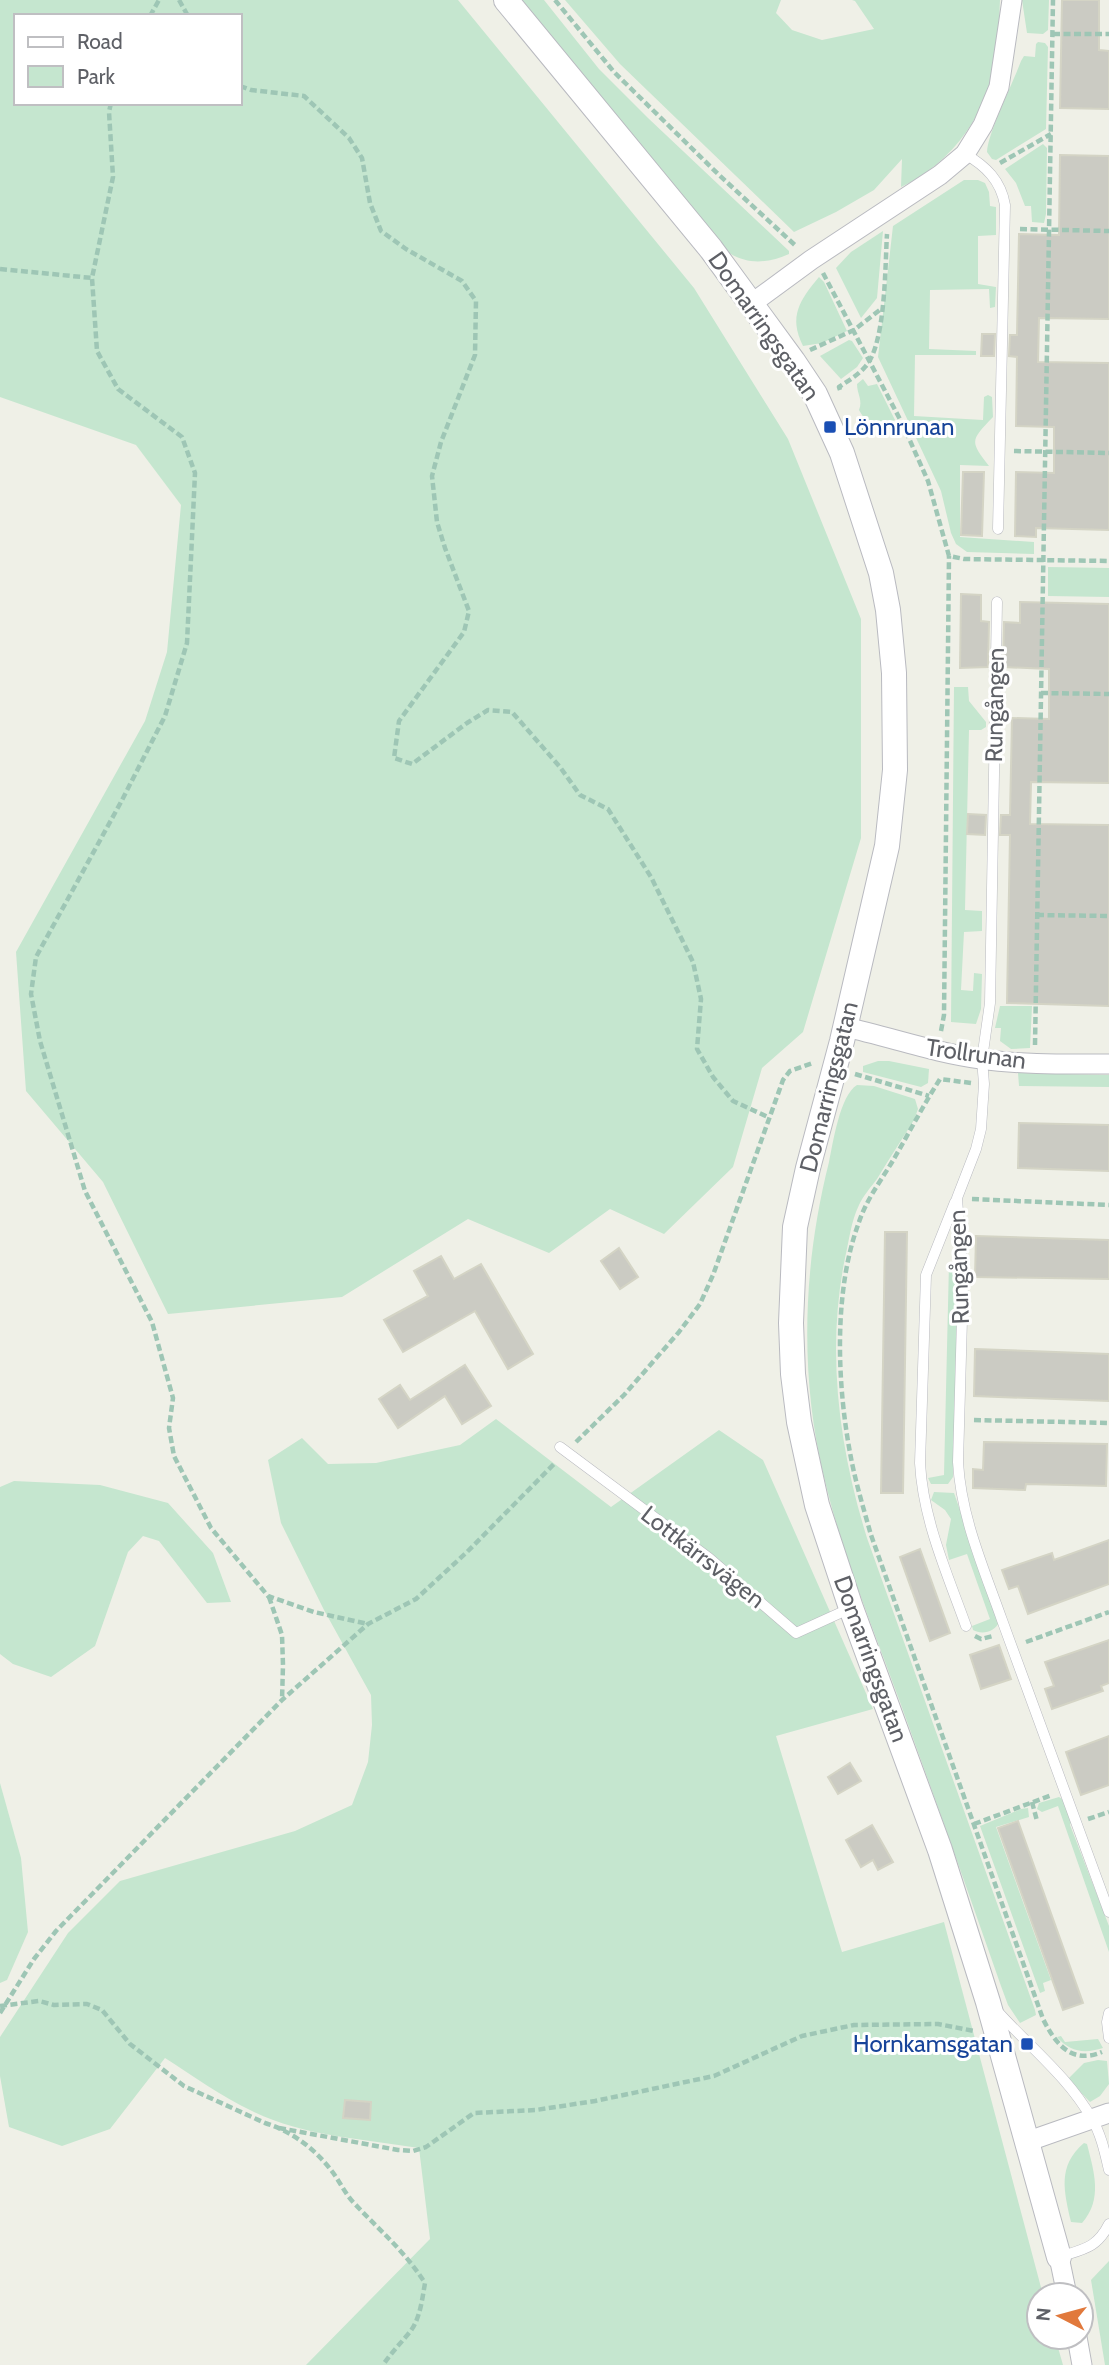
<svg xmlns="http://www.w3.org/2000/svg" width="1109" height="2365" font-family="Cabin,sans-serif">
  <style>
    .green { fill: #c5e6cf; fill-rule: evenodd }
    .building { fill: #cbcbc3; stroke: #d4d4c5; stroke-width: 2 }
    .lines { fill: none; stroke-linecap: round; stroke-linejoin: round }
    .service-casing { stroke: #b9bac0; stroke-width: 11 }
    .minor-casing { stroke: #b9bac0; stroke-width: 21 }
    .tertiary-casing { stroke: #b9bac0; stroke-width: 26 }
    .path { stroke: #9ec6b5; stroke-width: 4.5; stroke-dasharray: 7 3.5; stroke-linecap: butt }
    .service { stroke: #fff; stroke-width: 10 }
    .minor { stroke: #fff; stroke-width: 19 }
    .tertiary { stroke: #fff; stroke-width: 24 }
    .transit-dot { fill: #1a4fb4; stroke: #fff; stroke-width: 2.5 }
    .labels { text-anchor: middle; stroke-width: 6; stroke-linejoin: round; paint-order: stroke }
    .street-label { font-size: 24px; fill: #5e6066; stroke: #fff }
    .transit-label { font-size: 24px; fill: #164399; stroke: #fff; text-anchor: start }
  </style>
  <rect width="100%" height="100%" fill="#eff0e7"/>
  <g class="green">
    <path d="M0,0H458L694,288L788,439L861,619V838L803,1032L762,1068L733,1167L664,1234L610,1209L549,1253L468,1219L342,1297L168,1314L103,1182L26,1091L16,952L145,721L167,652L181,505L136,445L0,397ZM16,16H240V103H16Z"/>
    <path d="M519,0H544L599,69L648,118L789,251V254C769,263 748,265 729,253Z"/>
    <path d="M565,0H781L776,13L792,30L822,40L874,29L855,1L852,0H1000C999,18 1000,37 997,55C989,111 953,163 901,187L902,159L874,190L836,212L794,232L620,64Z"/>
    <path d="M1022,0H1049L1048,30L1043,34L1027,33Z"/>
    <path d="M1038,42L1045,43L1048,47L1046,129L996,160L992,159L987,152C988,132 1013,83 1021,61L1024,56L1035,57L1036,44Z"/>
    <path d="M1043,144L1047,148L1046,214L1044,223L1032,222L1031,206H1025L1016,183L1005,169Z"/>
    <path d="M964,180H978L985,183L989,192L990,206L996,207V235L978,236V284L996,287L995,307L990,308L989,289L930,290L929,349L976,351V355H915L914,416L983,420L984,397L988,395L992,397L993,417C971,440 969,441 989,466L960,465V537L1034,542V554L967,552L956,544L951,533L941,491L878,357L893,226Z"/>
    <path d="M883,231L877,298L861,318L836,268L851,252Z"/>
    <path d="M819,277L824,282L847,331L822,343L803,346C788,316 800,300 819,277Z"/>
    <path d="M849,340L852,341L863,358L857,367L841,379L820,356Z"/>
    <path d="M863,379L868,386L877,384L895,420C876,429 870,429 859,410C863,400 857,394 857,384Z"/>
    <path d="M1048,567L1109,568V597L1048,596Z"/>
    <path d="M954,687H968L969,701L986,722V727L981,730H969L965,910L982,911V931L964,932L961,990L973,991L974,973L982,974L981,1009L976,1024L951,1022Z"/>
    <path d="M1000,1006H1032L1030,1048L1011,1049L1000,1041L1001,1028H995Z"/>
    <path d="M878,1061H889L929,1069L928,1083L921,1087L863,1072V1066Z"/>
    <path d="M1018,1073L1109,1075V1087L1019,1086Z"/>
    <path d="M857,1085L874,1086L915,1099L918,1109L914,1120C902,1139 889,1159 877,1179C871,1187 863,1196 859,1205C851,1221 849,1241 845,1258C826,1351 839,1448 867,1538L1035,2010L1036,2015L1020,2023L1008,2005L1001,1986C968,1891 934,1796 900,1702C873,1628 842,1554 824,1477C799,1374 803,1265 829,1162C833,1143 840,1095 857,1085Z"/>
    <path d="M949,1263L957,1266L958,1273L953,1477L948,1484H931L928,1478L944,1475Z"/>
    <path d="M496,1419L611,1507L719,1430L763,1460L873,1709L776,1736L842,1952L944,1922L1043,2295H1039V2337H1055L1063,2365H306L430,2239L419,2148C364,2139 302,2136 252,2111C221,2096 193,2076 165,2058L110,2129L62,2146L9,2127L0,2076V2037L68,1933L120,1881L295,1831L352,1805L368,1762L372,1725L371,1695L324,1610L281,1523L268,1460L302,1438L328,1464L376,1463L460,1445Z"/>
    <path d="M14,1481L100,1485L168,1503L213,1553L231,1602L207,1603L159,1541L143,1536L128,1552L95,1646L51,1677L13,1664L0,1654V1487Z"/>
    <path d="M934,1492L954,1493L999,1622C995,1632 982,1635 973,1630L972,1626L990,1619L967,1554L949,1560L946,1545L951,1519L945,1510L931,1500Z"/>
    <path d="M0,1783L21,1858L28,1932L7,1980L0,1983Z"/>
    <path d="M1059,1797L1065,1801L1072,1819L1070,1825L1109,1926V1952L1058,1806L1042,1812L1037,1809L1039,1803Z"/>
    <path d="M1028,1808L1029,1817L996,1827L1051,1980L1043,1983L1045,1991L1040,1993L980,1826L1021,1809Z"/>
    <path d="M1061,2036L1065,2042L1098,2039L1103,2048C1084,2054 1070,2052 1057,2037Z"/>
    <path d="M1098,2060L1107,2061L1109,2084L1100,2096L1090,2102L1068,2079L1084,2063Z"/>
    <path d="M1084,2143L1087,2144C1094,2172 1103,2199 1082,2223L1071,2222C1064,2191 1057,2166 1084,2143Z"/>
    <path d="M1109,2261V2365H1105L1091,2280Z"/>
  </g>
  <g class="building">
    <path d="M1062,0H1099V50L1109,51V109L1060,108Z"/>
    <path d="M1060,155L1109,156V319L1039,318L1038,362L1109,363V530L1036,528V537L1015,536L1016,472L1054,473V427L1016,426L1017,357L1009,356L1010,335H1017L1019,234L1059,235Z"/>
    <path d="M982,334H995L994,356H981Z"/>
    <path d="M963,472H984L982,536L961,535Z"/>
    <path d="M961,594L981,595V621L989,622L988,667L960,668Z"/>
    <path d="M1020,602L1109,604V783L1031,782L1030,824L1109,825V1006L1007,1003L1010,835H1000L1001,815H1010L1012,718L1049,719V669L1003,667L1004,622L1020,623Z"/>
    <path d="M968,814L986,815L985,835L967,834Z"/>
    <path d="M1019,1123L1109,1125V1171L1018,1168Z"/>
    <path d="M885,1232H907L903,1493H881Z"/>
    <path d="M976,1236L1109,1240V1279L975,1277Z"/>
    <path d="M619,1248L638,1277L620,1289L601,1261Z"/>
    <path d="M441,1256L454,1279L481,1264L533,1354L508,1369L475,1311L403,1352L384,1320L428,1296L414,1271Z"/>
    <path d="M975,1349L1109,1354V1401L974,1396Z"/>
    <path d="M465,1365L491,1406L462,1424L445,1396L398,1428L379,1399L400,1385L410,1400Z"/>
    <path d="M984,1442L1107,1444L1106,1486L1026,1484L1025,1490L973,1488V1469L983,1470Z"/>
    <path d="M1109,1540V1584L1028,1614L1018,1586L1009,1589L1002,1570L1052,1553L1054,1560Z"/>
    <path d="M920,1549L950,1633L930,1641L900,1557Z"/>
    <path d="M1109,1640V1683L1101,1686L1103,1691L1052,1709L1045,1689L1054,1686L1045,1662Z"/>
    <path d="M999,1645L1011,1679L981,1689L970,1655Z"/>
    <path d="M1109,1736V1785L1081,1795L1066,1752Z"/>
    <path d="M850,1763L861,1781L838,1794L828,1777Z"/>
    <path d="M1018,1821L1083,2003L1063,2010L998,1828Z"/>
    <path d="M872,1825L893,1862L878,1870L873,1860L861,1867L846,1840Z"/>
    <path d="M345,2100L371,2102L370,2120L343,2118Z"/>
  </g>
  <g class="lines">
    <g class="service-casing">
      <g id="service">
        <path d="M965,154C986,166 1001,181 1005,205L998,529"/>
        <path d="M997,602L990,1003L982,1059L984,1084L981,1129L976,1149L957,1198L963,1283L958,1462C961,1517 984,1569 1002,1620C1037,1718 1074,1814 1109,1912"/>
        <path d="M955,1202L926,1275L920,1463C923,1520 947,1573 966,1626"/>
        <path d="M560,1447L709,1558L796,1633L851,1608"/>
        <path d="M999,2013C1030,2047 1069,2078 1092,2119C1101,2134 1105,2153 1109,2170"/>
        <path d="M1109,2013L1107,2022L1109,2038"/>
        <path d="M1059,2257C1084,2249 1097,2248 1109,2224"/>
      </g>
    </g>
    <g class="minor-casing">
      <g id="minor">
        <path d="M751,304L811,260L940,175L965,154L983,125L999,87L1012,0"/>
        <path d="M845,1027C891,1037 934,1053 981,1059C1023,1065 1066,1064 1109,1064"/>
        <path d="M1026,2142L1109,2113"/>
        <path d="M1059,2257L1067,2295"/>
        <path d="M1077,2337L1082,2365"/>
      </g>
    </g>
    <g class="tertiary-casing">
      <path id="tertiary" d="M506,0L711,249L793,361L815,394L842,453L881,573L888,610L894,673L895,770L887,846L842,1041L808,1168L795,1227L791,1323L793,1374L799,1422L817,1505L851,1608L940,1850L988,2002L1059,2257"/>
    </g>
    <g class="path">
      <path d="M179,0L188,16"/>
      <path d="M555,0L614,72L718,174L797,247"/>
      <path d="M150,16L159,0"/>
      <path d="M1053,34H1109"/>
      <path d="M240,86L251,90L304,96L349,138L362,158L370,203L381,231L406,249L462,281L476,301L475,355L441,442L432,476L437,522L445,548L469,611L464,632L399,721L394,758L412,764L467,723L488,710L512,712L560,767L580,795L608,809L651,877L693,962L701,999L697,1049L713,1077L733,1101L768,1117"/>
      <path d="M111,103L109,112L113,177L92,278L97,351L118,389L182,437L195,473L187,643L165,716L121,802L36,957L31,994L40,1041L85,1191L152,1322L173,1398L169,1428L174,1456L211,1528L268,1596L314,1612L368,1624"/>
      <path d="M1000,163L1051,134"/>
      <path d="M1020,229L1109,231"/>
      <path d="M0,269L92,278"/>
      <path d="M823,273L903,425L928,481L949,556L964,559L1109,561"/>
      <path d="M810,350L854,330L881,309"/>
      <path d="M840,390L839,387C848,381 858,375 865,367C886,345 885,265 887,234"/>
      <path d="M857,432L866,428L903,425"/>
      <path d="M1014,451L1109,453"/>
      <path d="M1041,693L1109,694"/>
      <path d="M1037,915L1109,916"/>
      <path d="M941,1031L944,1015L949,556"/>
      <path d="M1035,1045L1053,0"/>
      <path d="M855,1074L929,1096"/>
      <path d="M971,1083L940,1079C924,1104 910,1131 895,1157C883,1178 867,1198 859,1222C833,1292 837,1386 851,1458C856,1484 864,1510 871,1535L1043,2019C1055,2043 1071,2065 1102,2052"/>
      <path d="M972,1199L1109,1205"/>
      <path d="M974,1420L1109,1423"/>
      <path d="M576,1442L624,1395L679,1332L700,1304L713,1275L783,1080L790,1071L813,1063"/>
      <path d="M269,1597L282,1635L283,1665L282,1700"/>
      <path d="M975,1636L981,1639L993,1636"/>
      <path d="M1026,1642L1109,1612"/>
      <path d="M1032,1802L1037,1821"/>
      <path d="M1088,1819L1109,1812"/>
      <path d="M974,1824L1052,1795"/>
      <path d="M0,2006L39,2001L54,2005L87,2004L102,2010L130,2044L184,2086L265,2123C291,2131 314,2148 331,2170C339,2180 344,2192 353,2202C379,2230 404,2250 425,2283C422,2300 420,2320 409,2333C400,2344 391,2353 383,2365"/>
      <path d="M0,2013L34,1959L56,1931L282,1700L368,1624L416,1599L467,1552L555,1463"/>
      <path d="M279,2128L398,2150L413,2151L426,2147L474,2113L536,2110L595,2101L714,2076L802,2036L854,2025L938,2024L974,2031"/>
    </g>
    <use href="#service" class="service"/>
    <use href="#minor" class="minor"/>
    <use href="#tertiary" class="tertiary"/>
  </g>
  <g class="transit-dot">
    <rect x="823" y="420" width="14" height="14" rx="3.5"/>
    <rect x="1020" y="2037" width="14" height="14" rx="3.5"/>
  </g>
  <g class="labels">
    <g class="street-label">
      <text transform="translate(764 326) rotate(55)" y="8">Domarringsgatan</text>
      <text transform="translate(995 705) rotate(-89)" y="8">Rungången</text>
      <text transform="translate(976 1054) rotate(8)" y="8">Trollrunan</text>
      <text transform="translate(829 1087) rotate(-76)" y="8">Domarringsgatan</text>
      <text transform="translate(959 1267) rotate(-92)" y="8">Rungången</text>
      <text transform="translate(703 1557) rotate(38)" y="8">Lottkärrsvägen</text>
      <text transform="translate(871 1659) rotate(70)" y="8">Domarringsgatan</text>
    </g>
    <g class="transit-label">
      <text x="844" y="435">Lönnrunan</text>
      <text x="1013" y="2052" text-anchor="end">Hornkamsgatan</text>
    </g>
  </g>
  <rect x="14" y="14" width="228" height="91" fill="#ffffff" stroke="#bfbfc2" stroke-width="2"/>
  <rect x="28" y="37" width="35" height="10" fill="#ffffff" stroke="#bfbfc2" stroke-width="2"/>
  <text x="77" y="49" font-size="21" fill="#5e6066">Road</text>
  <rect x="28" y="66" width="35" height="21" fill="#c5e6cf" stroke="#bfbfc2" stroke-width="2"/>
  <text x="77" y="84" font-size="21" fill="#5e6066">Park</text>
  <g transform="translate(1060 2316) rotate(276)"><circle r="33" fill="#ffffff" stroke="#bfbfc2" stroke-width="2"/>
  <path d="M0-5L12 26L0 18L-12 26Z" fill="#e1793c"/>
  <text y="-10" font-size="19" font-weight="bold" text-anchor="middle" fill="#5e6066">N</text>
  </g>
</svg>
